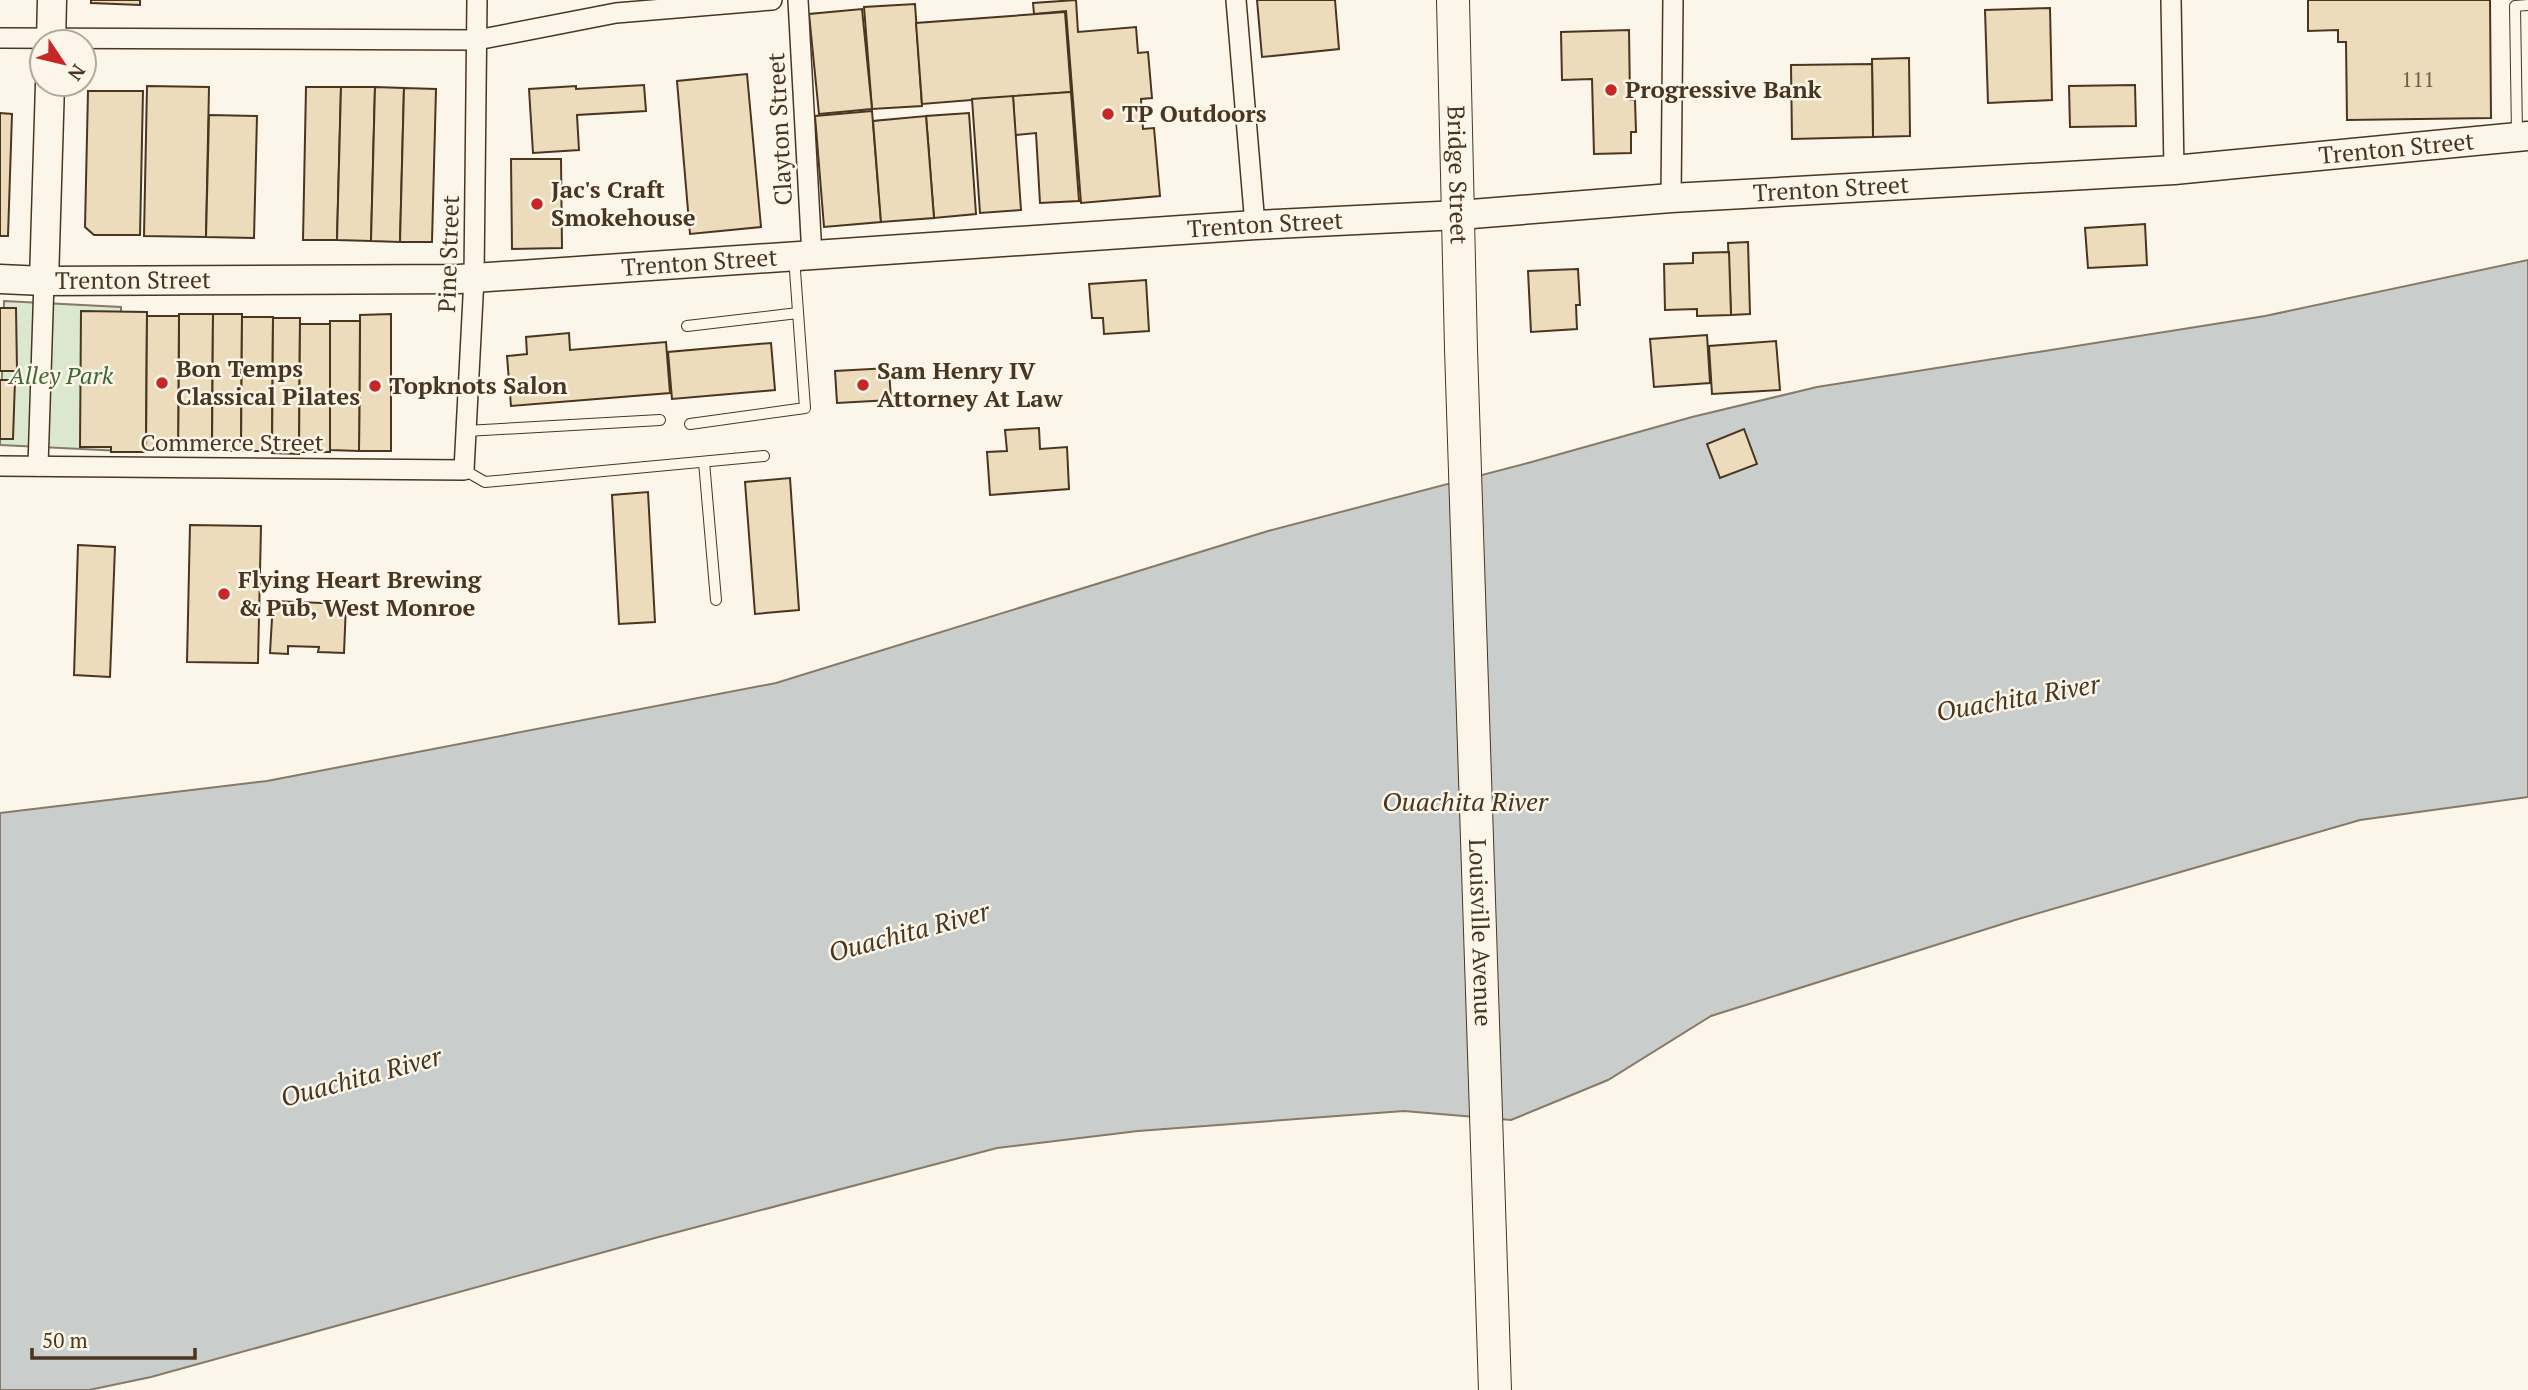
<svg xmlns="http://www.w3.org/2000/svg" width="2528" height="1390" font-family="'PT Serif',serif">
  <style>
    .green { fill: #dce7d0; stroke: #887966; stroke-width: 2 }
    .water { fill: #c9cecd; stroke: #887966; stroke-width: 2 }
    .building { fill: #ecdcbc; stroke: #4a3520; stroke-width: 2 }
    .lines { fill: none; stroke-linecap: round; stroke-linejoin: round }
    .lane-casing { stroke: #4a3520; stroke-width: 12 }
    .street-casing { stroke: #4a3520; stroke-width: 22 }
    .secondary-casing { stroke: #4a3520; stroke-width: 31 }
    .primary-casing { stroke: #4a3520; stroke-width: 34 }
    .lane { stroke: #fbf6e9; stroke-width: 10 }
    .street { stroke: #fbf6e9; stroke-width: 19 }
    .secondary { stroke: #fbf6e9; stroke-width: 28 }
    .primary { stroke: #fbf6e9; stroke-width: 32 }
    .poi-dot { fill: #c62828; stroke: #fbf6e9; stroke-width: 2.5 }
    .labels { text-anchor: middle; stroke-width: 5; stroke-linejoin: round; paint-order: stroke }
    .number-label { font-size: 21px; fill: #725f47 }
    .poi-label { font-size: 24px; font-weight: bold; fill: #4a3520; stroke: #fbf6e9; text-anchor: start }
    .street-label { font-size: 24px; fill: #4a3520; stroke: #fbf6e9 }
    .park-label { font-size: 24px; font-style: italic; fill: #436837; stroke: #fbf6e9 }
    .water-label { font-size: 26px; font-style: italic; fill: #4a3520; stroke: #fbf6e9 }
  </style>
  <rect width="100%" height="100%" fill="#fbf6e9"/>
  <path class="green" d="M4,301L121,307V451L0,445Z"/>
  <path class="water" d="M2528,260V797L2360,820L2015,920L1711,1016L1608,1080L1511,1120L1404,1111L1138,1131L997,1148L655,1238L151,1377L89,1390H0V813L267,781L776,683L1268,531L1528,463L1692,417L1817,387L2265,316Z"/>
  <g class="building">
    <path d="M91,0H140V5L91,3Z"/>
    <path d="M1076,0L1078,32L1136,27L1138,53L1148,52L1152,98L1141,99L1143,129L1154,128L1160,196L1081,203L1066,11L1034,14L1033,3Z"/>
    <path d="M1257,0H1335L1339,49L1262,57Z"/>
    <path d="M2308,0H2490L2491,118L2347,120L2346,42H2338V30L2308,31Z"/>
    <path d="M915,4L922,106L872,109L864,7Z"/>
    <path d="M2050,8L2052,100L1988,103L1985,10Z"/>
    <path d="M862,9L872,109L819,114L809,14Z"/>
    <path d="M1065,12L1071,92L922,104L916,23Z"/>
    <path d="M1629,30L1630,100H1635L1636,132H1631V153L1594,154L1592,79L1562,80L1561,32Z"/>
    <path d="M1909,58L1910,136L1873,137L1872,59Z"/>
    <path d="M1872,64L1873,137L1792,139L1791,65Z"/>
    <path d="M747,74L761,227L690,234L677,81Z"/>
    <path d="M644,85L646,111L577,115L579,150L533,153L529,89L576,86V89Z"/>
    <path d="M2135,85L2136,126L2070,127L2069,86Z"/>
    <path d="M147,86L209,87L206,237L144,236Z"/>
    <path d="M306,87H341L337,240H303Z"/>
    <path d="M341,87H375L371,241L337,240Z"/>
    <path d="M375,87L404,88L400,242L371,241Z"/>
    <path d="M404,88L436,89L432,242H400Z"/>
    <path d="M88,91H143L140,235H94L85,227Z"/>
    <path d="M1071,92L1079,201L1040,203L1036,133L1015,135L1013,96Z"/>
    <path d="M1013,96L1021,210L980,213L972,99Z"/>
    <path d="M872,111L881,222L824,227L815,116Z"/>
    <path d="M0,113L12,114L8,236H0Z"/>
    <path d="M969,113L976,214L934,218L926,116Z"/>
    <path d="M209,115L257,116L254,238L206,237Z"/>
    <path d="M926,116L934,218L881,222L873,121Z"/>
    <path d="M511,159H561L562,248L512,249Z"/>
    <path d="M2145,224L2147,265L2088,268L2085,228Z"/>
    <path d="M1748,242L1750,314L1731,315L1728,243Z"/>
    <path d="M1729,252L1731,315L1697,316V309L1665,310L1664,264L1693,263V253Z"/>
    <path d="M1578,269L1580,305H1576L1577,329L1531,332L1528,271Z"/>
    <path d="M1146,280L1149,331L1104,334L1103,318H1092L1089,284Z"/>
    <path d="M0,308H16L17,371H0Z"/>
    <path d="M81,311L147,312L146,452H111V447H80Z"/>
    <path d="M179,314H213L212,450H178Z"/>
    <path d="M213,314H242L241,451H212Z"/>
    <path d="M391,314V451H359L360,315Z"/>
    <path d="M147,316H179L178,450L146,451Z"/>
    <path d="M242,317H273L272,451H241Z"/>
    <path d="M273,318H300L299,454L272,453Z"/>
    <path d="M330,321H360L359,451L330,450Z"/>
    <path d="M300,324H330V452H299Z"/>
    <path d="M569,333L570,350L666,342L670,393L511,406L507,356L527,354L526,337Z"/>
    <path d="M1707,335L1710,383L1654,387L1650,339Z"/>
    <path d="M1776,341L1780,390L1712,394L1709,346Z"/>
    <path d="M771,343L775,390L672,399L668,352Z"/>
    <path d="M889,368L891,400L837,403L835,371Z"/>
    <path d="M0,380H15L13,439H0Z"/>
    <path d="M1039,428L1040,449L1067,447L1069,489L990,495L987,452L1007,451L1005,430Z"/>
    <path d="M1744,429L1757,464L1720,478L1707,444Z"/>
    <path d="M790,478L799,610L755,614L745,482Z"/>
    <path d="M648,492L655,622L619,624L612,495Z"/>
    <path d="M190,525L261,526L258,663L187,662Z"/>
    <path d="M78,545L115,547L110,677L74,675Z"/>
    <path d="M273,601L346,604L344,653L318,652L319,647L288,646V654L270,653Z"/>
  </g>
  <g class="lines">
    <g class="lane-casing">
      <g id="lane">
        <path d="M2517,134L2515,6L2528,5"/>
        <path d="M687,326L798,313"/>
        <path d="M690,424L805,408L794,257"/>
        <path d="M466,431L660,420"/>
        <path d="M704,462L716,600"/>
        <path d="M464,470L485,482L764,456"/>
      </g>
    </g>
    <g class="street-casing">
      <g id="street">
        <path d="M798,0L812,256"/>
        <path d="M1236,0L1255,225"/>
        <path d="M2171,0L2174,170"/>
        <path d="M0,38L477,40L616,13L772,0"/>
        <path d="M1671,198L1673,0"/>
        <path d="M0,466L464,470L474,278L477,0"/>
        <path d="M38,466L44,281"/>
      </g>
    </g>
    <g class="secondary-casing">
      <g id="secondary">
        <path d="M51,42L52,0"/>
        <path id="s1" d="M0,279L44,281L459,279L1255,225L1459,215L1671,198L2174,170L2528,136"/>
        <path d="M44,281L50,84"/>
      </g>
    </g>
    <g class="primary-casing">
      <g id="primary">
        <path id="s2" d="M1453,0L1461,349L1495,1390"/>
      </g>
    </g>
    <use href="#lane" class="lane"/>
    <use href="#street" class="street"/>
    <use href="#secondary" class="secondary"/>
    <use href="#primary" class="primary"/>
  </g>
  <g class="poi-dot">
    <circle cx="1611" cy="90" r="7"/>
    <circle cx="1108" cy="114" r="7"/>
    <circle cx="537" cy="204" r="7"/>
    <circle cx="162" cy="383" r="7"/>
    <circle cx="863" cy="385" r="7"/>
    <circle cx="375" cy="386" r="7"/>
    <circle cx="224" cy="594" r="7"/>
  </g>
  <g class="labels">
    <g class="number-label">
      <text x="2418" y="87">111</text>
    </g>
    <g class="poi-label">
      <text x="1625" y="98">Progressive Bank</text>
      <text x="1122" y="122">TP Outdoors</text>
      <text x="551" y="198">Jac's Craft<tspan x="551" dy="28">Smokehouse</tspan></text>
      <text x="176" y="377">Bon Temps<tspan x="176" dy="28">Classical Pilates</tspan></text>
      <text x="877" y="379">Sam Henry IV<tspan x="877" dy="28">Attorney At Law</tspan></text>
      <text x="389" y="394">Topknots Salon</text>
      <text x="238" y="588">Flying Heart Brewing<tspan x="238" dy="28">&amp; Pub, West Monroe</tspan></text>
    </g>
    <g class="street-label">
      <text transform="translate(780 129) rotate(-93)" y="8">Clayton Street</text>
      <text dy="8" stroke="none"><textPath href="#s1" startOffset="2401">Trenton Street</textPath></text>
      <text dy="8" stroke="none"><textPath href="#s2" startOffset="175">Bridge Street</textPath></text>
      <text dy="8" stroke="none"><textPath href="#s1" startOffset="1834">Trenton Street</textPath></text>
      <text dy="8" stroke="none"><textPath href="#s1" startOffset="1267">Trenton Street</textPath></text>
      <text transform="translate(449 254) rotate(-88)" y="8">Pine Street</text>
      <text dy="8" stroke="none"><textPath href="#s1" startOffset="700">Trenton Street</textPath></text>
      <text dy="8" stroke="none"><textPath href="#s1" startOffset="133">Trenton Street</textPath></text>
      <text x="232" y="451">Commerce Street</text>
      <text dy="8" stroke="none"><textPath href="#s2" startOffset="933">Louisville Avenue</textPath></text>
    </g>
    <g class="park-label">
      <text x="61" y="384">Alley Park</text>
    </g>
    <g class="water-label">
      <text transform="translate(2018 698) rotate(-10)" y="9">Ouachita River</text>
      <text x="1465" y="811">Ouachita River</text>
      <text transform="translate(909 932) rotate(-15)" y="9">Ouachita River</text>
      <text transform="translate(361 1077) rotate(-15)" y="9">Ouachita River</text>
    </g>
  </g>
  <g transform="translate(63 63) rotate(125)"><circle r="33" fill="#fbf6e9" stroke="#b4a999" stroke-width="2"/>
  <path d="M0-5L12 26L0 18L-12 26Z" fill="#c62828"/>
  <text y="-10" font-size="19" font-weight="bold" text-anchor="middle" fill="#4a3520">N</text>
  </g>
  <path d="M32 1348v10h163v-10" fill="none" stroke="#4a3520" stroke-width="3.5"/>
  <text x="42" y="1348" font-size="21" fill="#4a3520" stroke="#fbf6e9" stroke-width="5" paint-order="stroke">50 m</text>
</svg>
